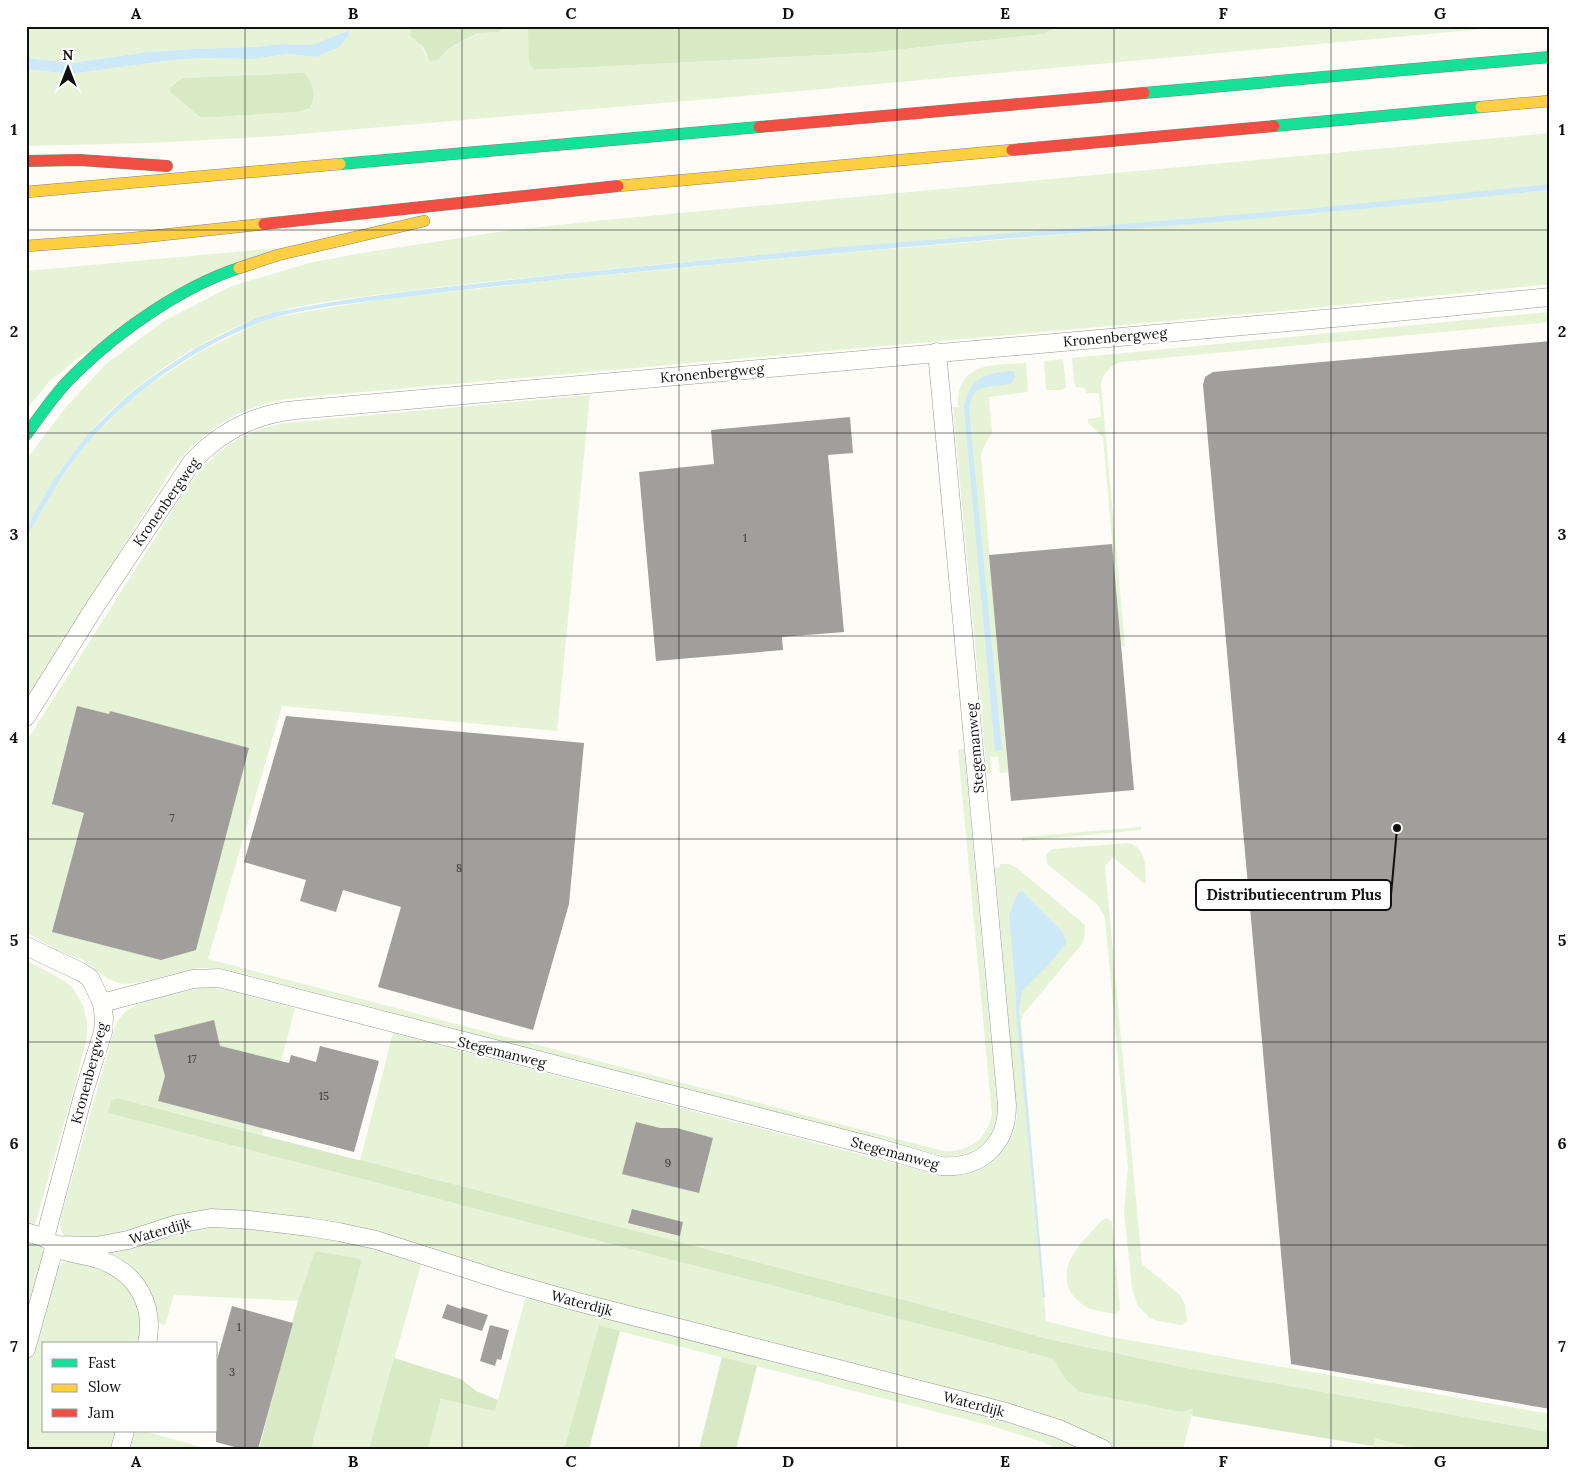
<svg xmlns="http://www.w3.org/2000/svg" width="1576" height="1475" font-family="Lora,serif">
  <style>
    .green { fill: #e7f3d7; fill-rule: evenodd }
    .forest { fill: #d8eac5 }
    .water { fill: #cde8f7 }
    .building { fill: #a19f9c }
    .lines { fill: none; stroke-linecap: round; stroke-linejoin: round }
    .street-casing { stroke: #979795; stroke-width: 19 }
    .fast-casing { stroke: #858482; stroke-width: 12 }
    .slow-casing { stroke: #858482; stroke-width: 12 }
    .jam-casing { stroke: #858482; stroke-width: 12 }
    .street { stroke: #fffffe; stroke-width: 18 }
    .fast { stroke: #16e098; stroke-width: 11 }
    .slow { stroke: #ffcf43; stroke-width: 11 }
    .jam { stroke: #f24e42; stroke-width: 11 }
    .grid { fill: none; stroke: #111; stroke-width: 1; stroke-opacity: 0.55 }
    .labels { text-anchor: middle; stroke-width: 5; stroke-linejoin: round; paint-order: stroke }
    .number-label { font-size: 11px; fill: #353434 }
    .street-label { font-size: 14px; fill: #111; stroke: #fff }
    .leader { fill: none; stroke: #111; stroke-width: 2 }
    .callout-dot { fill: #111; stroke: #fff; stroke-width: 2 }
    .callout { fill: #fff; stroke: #111; stroke-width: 2 }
    .callout-label { font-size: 15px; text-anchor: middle; font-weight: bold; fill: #111 }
    .neatline { fill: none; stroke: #111; stroke-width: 2 }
    .grid-label { font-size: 16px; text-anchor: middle; font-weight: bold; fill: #111 }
  </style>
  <rect width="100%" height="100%" fill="#fdfcf7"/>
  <g class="green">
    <path d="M55,26H427L411,29L413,38C421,43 423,48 426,56L438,60L448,49L458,43L479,33L498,32L507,26H530L528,29L535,70L867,53L1044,34L1060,26H1517L801,91L278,136L150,143L26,146V69L70,74L173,60L201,58L252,59L288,54L316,57L349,35V32L347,31L312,45L281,44L255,47L193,49L147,52L72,63L26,58V28ZM296,73H305L309,109L295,112L201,118L171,93L184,78Z"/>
    <path d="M1550,133V184C1469,193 1388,202 1307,209C1202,219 1096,226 991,235C874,244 758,255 642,266C556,275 469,283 383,294C343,300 293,304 255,319C186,346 119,392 74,452C56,476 41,502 26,528V460L66,407L106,364L164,321L232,286L309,263L356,254L512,230L605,220Z"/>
    <path d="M1550,190V284L1303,309L295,398C241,405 205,427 172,469L26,700V538L54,489L77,456L93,437L128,402L149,385L200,352L258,323L277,317L345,305L411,296L575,278L830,254L1306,214Z"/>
    <path d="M277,248L83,354L48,383L26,410V271Z"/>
    <path d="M1550,312V322L1120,362C1109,367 1104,372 1101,384L1125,646H1121L1103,437L1088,423V419L1101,417L1099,393H1086L1085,388L1076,387L1074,382L1072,358Z"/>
    <path d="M1063,359L1066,387L1062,390H1047L1046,388L1044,361Z"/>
    <path d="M1026,363L1028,390L1027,392L989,397L992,432L982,450L981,455L1008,772L1000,773L998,756L990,757L992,773L987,774L953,407H958C956,362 992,365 1026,363Z"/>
    <path d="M590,395L557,731L282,706L208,959L943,1151C968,1153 987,1139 992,1115L958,749H964L997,1106C997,1139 976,1158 943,1156L221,968H199L136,983L122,984L108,979L83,960L55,949L26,932V742L181,497C208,457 235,432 284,423Z"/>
    <path d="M1141,827V830L1022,841V837Z"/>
    <path d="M1129,843C1147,849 1145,866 1146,882L1145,884L1113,857L1105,866L1142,1264L1180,1295L1185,1305L1187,1321L1182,1325L1158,1321L1150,1318L1138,1306L1132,1288L1124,1212L1128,1168L1105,918L1098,905L1047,864L1046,854L1053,849Z"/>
    <path d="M1000,864H1009L1017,868L1085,925V935L1082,944L1024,1013L1021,1021L1046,1321L1106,1336L1550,1414V1432L1182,1367L1048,1339L908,1301L360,1161L393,1033L939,1175C981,1179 1009,1158 1017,1117L995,868L1000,867Z"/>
    <path d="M26,960L63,980L72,987L83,1005L87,1021V1037L75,1085L34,1228L26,1227Z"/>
    <path d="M208,987L230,991L295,1008L262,1135L117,1098L109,1113L1055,1359L1065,1379L1194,1407L1183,1449H1111L267,1218L117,1239L69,1240C61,1234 59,1227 61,1217L116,1024C120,1018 123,1013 129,1009C143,999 189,990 208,987Z"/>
    <path d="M1106,1218L1112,1222L1120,1310L1115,1314C1106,1312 1096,1311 1088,1308C1080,1304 1073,1297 1069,1289C1058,1261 1086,1239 1102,1220Z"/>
    <path d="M194,1224L318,1232L422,1261L369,1449H311L361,1264L315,1251L298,1301L174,1295L165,1325L158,1323C151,1287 137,1262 99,1251Z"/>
    <path d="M26,1237L41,1245L45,1258L26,1329Z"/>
    <path d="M72,1261L97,1267L119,1278L135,1297L141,1314L139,1344H44V1431H117L113,1449H26V1370L53,1273L63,1263Z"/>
    <path d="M527,1292L1008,1415L1097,1449H1058L1040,1441L988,1425L599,1326L564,1449H428L441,1399L495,1411Z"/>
    <path d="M131,1431H144L208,1449H127Z"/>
    <path d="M1374,1439L1421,1449H1373Z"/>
  </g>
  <g class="forest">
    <path d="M427,26H507L498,32L478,33L458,43L448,49L438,60L430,61L423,47L410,35L411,29Z"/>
    <path d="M530,26H1060L1044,34L867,53L534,70L529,62L528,29Z"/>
    <path d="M296,73H305C313,83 317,97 309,109L295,112L201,118L171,93L170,88L178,81L184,78Z"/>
    <path d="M117,1098L908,1301L1048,1339L1182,1367L1550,1432V1449H1421L1375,1439L1373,1446L1192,1416L1193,1408L1182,1412L1080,1392L1065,1379L1054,1359L108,1113L112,1100Z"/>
    <path d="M315,1251L360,1259L361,1264L311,1449H259L298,1301Z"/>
    <path d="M599,1325L620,1331L589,1449H564Z"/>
    <path d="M722,1357L757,1366L736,1449H699Z"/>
    <path d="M394,1358L461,1379L476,1391L498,1400L495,1411L441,1399L428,1449H369Z"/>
  </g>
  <g class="water">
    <path d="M347,31H349V35L339,47L316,57L288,54L252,59L201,58L173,60L70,74L26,69V58L72,63L147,52L193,49L255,47L281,44L312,45Z"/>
    <path d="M1550,184V190C1469,198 1388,207 1306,214C1201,224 1095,231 989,240C878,249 767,260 656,270C567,279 478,287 389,299C348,304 300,308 261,322C192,348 123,397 78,455C58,480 43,509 26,538V528L50,486L73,453L89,433L125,398L146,381L197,347L256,318L276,312L344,300L410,291L574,273L830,248L1306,209Z"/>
    <path d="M1012,371L1014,372L1015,377L1012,383C990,389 971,381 969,410L1002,750L995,751L964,407C970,378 984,373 1012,371Z"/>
    <path d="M1022,891L1057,926L1063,933L1066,941L1065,945L1049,964L1022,991L1019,1010L1045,1297H1043L1016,1010V993L1009,915L1018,893Z"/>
  </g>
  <g class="building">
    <path d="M1550,341V1409L1291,1364L1203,385L1205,377L1213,372Z"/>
    <path d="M850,417L853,453L828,455L844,632L782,637L783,650L656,661L639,472L714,464L711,430Z"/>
    <path d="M1112,544L1134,790L1011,801L989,555Z"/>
    <path d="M77,706L109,714L110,711L249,748L196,950L161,960L52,932L84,813L52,804Z"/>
    <path d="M286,716L584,743L569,904L533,1030L378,987L401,907L343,890L336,912L300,901L306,880L244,862Z"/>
    <path d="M214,1020L220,1046L289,1063L291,1055L316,1062L320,1046L379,1061L354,1152L158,1101L165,1076L154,1035Z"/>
    <path d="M636,1122L660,1128H677L713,1138L699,1193L622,1174Z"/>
    <path d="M632,1209L683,1222L680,1236L628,1223Z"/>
    <path d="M447,1304L461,1309L462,1307L488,1315L482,1331L442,1318Z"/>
    <path d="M232,1306L293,1323L258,1449H242L216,1442V1363Z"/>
    <path d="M490,1325L509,1330L501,1360L497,1359L495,1366L480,1361Z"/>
  </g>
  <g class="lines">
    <g class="street-casing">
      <g id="street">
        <path d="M26,717L96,605L192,462C220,432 254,414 296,410L1334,318L1550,297"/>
        <path d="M26,946L81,972L90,978L102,1003L104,1018L103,1032L84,1092L45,1238"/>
        <path d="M102,1003L193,979L219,978L872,1146L941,1166C981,1169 1007,1145 1007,1105L937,352"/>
        <path d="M26,1232L45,1238L55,1245L96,1246L128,1240L177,1224L211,1218L250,1220L309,1227L339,1232L376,1240L507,1282L574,1301L1006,1412L1059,1429L1103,1449"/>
        <path d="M26,1349L55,1245L60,1250C73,1254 88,1255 101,1260C138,1274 155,1306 147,1344"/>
        <path d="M120,1449L125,1431"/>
      </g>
    </g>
    <g class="fast-casing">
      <g id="fast">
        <path d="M1144,93L1550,57"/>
        <path d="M1274,126L1481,107"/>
        <path d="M340,164L759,127"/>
        <path d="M26,435C42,413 59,388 79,370C121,329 184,286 239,268"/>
      </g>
    </g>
    <g class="slow-casing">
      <g id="slow">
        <path d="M1481,107L1550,101"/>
        <path d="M618,186L1012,150"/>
        <path d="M26,192L340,164"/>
        <path d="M26,246L134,238L264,224"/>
        <path d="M239,268L278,255L424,221"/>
      </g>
    </g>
    <g class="jam-casing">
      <g id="jam">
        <path d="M759,127L1144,93"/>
        <path d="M1012,150L1274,126"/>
        <path d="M26,161L80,160L167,166"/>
        <path d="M264,224L618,186"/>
      </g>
    </g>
    <use href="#street" class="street"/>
    <use href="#fast" class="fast"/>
    <use href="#slow" class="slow"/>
    <use href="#jam" class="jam"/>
  </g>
  <path class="grid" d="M245,26V1449M462,26V1449M679,26V1449M897,26V1449M1114,26V1449M1331,26V1449M26,230H1550M26,433H1550M26,636H1550M26,839H1550M26,1042H1550M26,1245H1550"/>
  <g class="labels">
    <g class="number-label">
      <text x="745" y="542">1</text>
      <text x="172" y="822">7</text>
      <text x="459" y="872">8</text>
      <text x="192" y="1063">17</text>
      <text x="324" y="1100">15</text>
      <text x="668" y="1167">9</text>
      <text x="239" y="1331">1</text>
      <text x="232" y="1376">3</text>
    </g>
    <g class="street-label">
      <text transform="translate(1115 337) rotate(-5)" y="5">Kronenbergweg</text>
      <text transform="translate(712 373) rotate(-5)" y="5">Kronenbergweg</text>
      <text transform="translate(166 502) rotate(-55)" y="5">Kronenbergweg</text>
      <text transform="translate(975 748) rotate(-95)" y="5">Stegemanweg</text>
      <text transform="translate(502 1052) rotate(14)" y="5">Stegemanweg</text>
      <text transform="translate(89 1073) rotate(-75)" y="5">Kronenbergweg</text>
      <text transform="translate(895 1153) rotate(15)" y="5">Stegemanweg</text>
      <text transform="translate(160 1231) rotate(-16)" y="5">Waterdijk</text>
      <text transform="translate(582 1303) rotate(15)" y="5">Waterdijk</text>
      <text transform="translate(974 1404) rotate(15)" y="5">Waterdijk</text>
    </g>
  </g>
  <path class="leader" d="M1397 828L1391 895"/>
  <circle class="callout-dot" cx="1397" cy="828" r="5"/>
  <rect class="callout" x="1196" y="880" width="195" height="30" rx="5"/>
  <g class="callout-label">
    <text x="1294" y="900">Distributiecentrum Plus</text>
  </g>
  <rect width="1576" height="1475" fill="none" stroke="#ffffff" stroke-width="55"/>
  <rect x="42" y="1342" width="175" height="90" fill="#ffffff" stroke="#a0a0a0"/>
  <rect x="52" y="1359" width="25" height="8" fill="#16e098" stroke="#a0a0a0"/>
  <text x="88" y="1368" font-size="15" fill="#111111">Fast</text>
  <rect x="52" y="1384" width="25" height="8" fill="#ffcf43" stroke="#a0a0a0"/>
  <text x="88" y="1392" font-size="15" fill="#111111">Slow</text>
  <rect x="52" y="1409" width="25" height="8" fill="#f24e42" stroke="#a0a0a0"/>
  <text x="88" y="1418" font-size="15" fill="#111111">Jam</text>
  <g transform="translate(68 68)" stroke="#ffffff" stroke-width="4" paint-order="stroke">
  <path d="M0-4L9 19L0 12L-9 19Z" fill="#111111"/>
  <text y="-8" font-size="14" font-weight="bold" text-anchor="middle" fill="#111111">N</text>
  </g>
  <rect x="28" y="28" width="1520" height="1420" class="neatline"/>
  <g class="grid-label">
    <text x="136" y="19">A</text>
    <text x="353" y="19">B</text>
    <text x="571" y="19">C</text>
    <text x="788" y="19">D</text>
    <text x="1005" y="19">E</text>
    <text x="1223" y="19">F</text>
    <text x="1440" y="19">G</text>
    <text x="14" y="135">1</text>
    <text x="1562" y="135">1</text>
    <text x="14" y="337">2</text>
    <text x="1562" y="337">2</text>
    <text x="14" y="540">3</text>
    <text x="1562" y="540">3</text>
    <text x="14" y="743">4</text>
    <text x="1562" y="743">4</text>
    <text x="14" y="946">5</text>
    <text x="1562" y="946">5</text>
    <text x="14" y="1149">6</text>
    <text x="1562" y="1149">6</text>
    <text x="14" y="1352">7</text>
    <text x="1562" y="1352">7</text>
    <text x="136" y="1467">A</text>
    <text x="353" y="1467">B</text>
    <text x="571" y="1467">C</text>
    <text x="788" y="1467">D</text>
    <text x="1005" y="1467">E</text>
    <text x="1223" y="1467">F</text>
    <text x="1440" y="1467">G</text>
  </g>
</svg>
